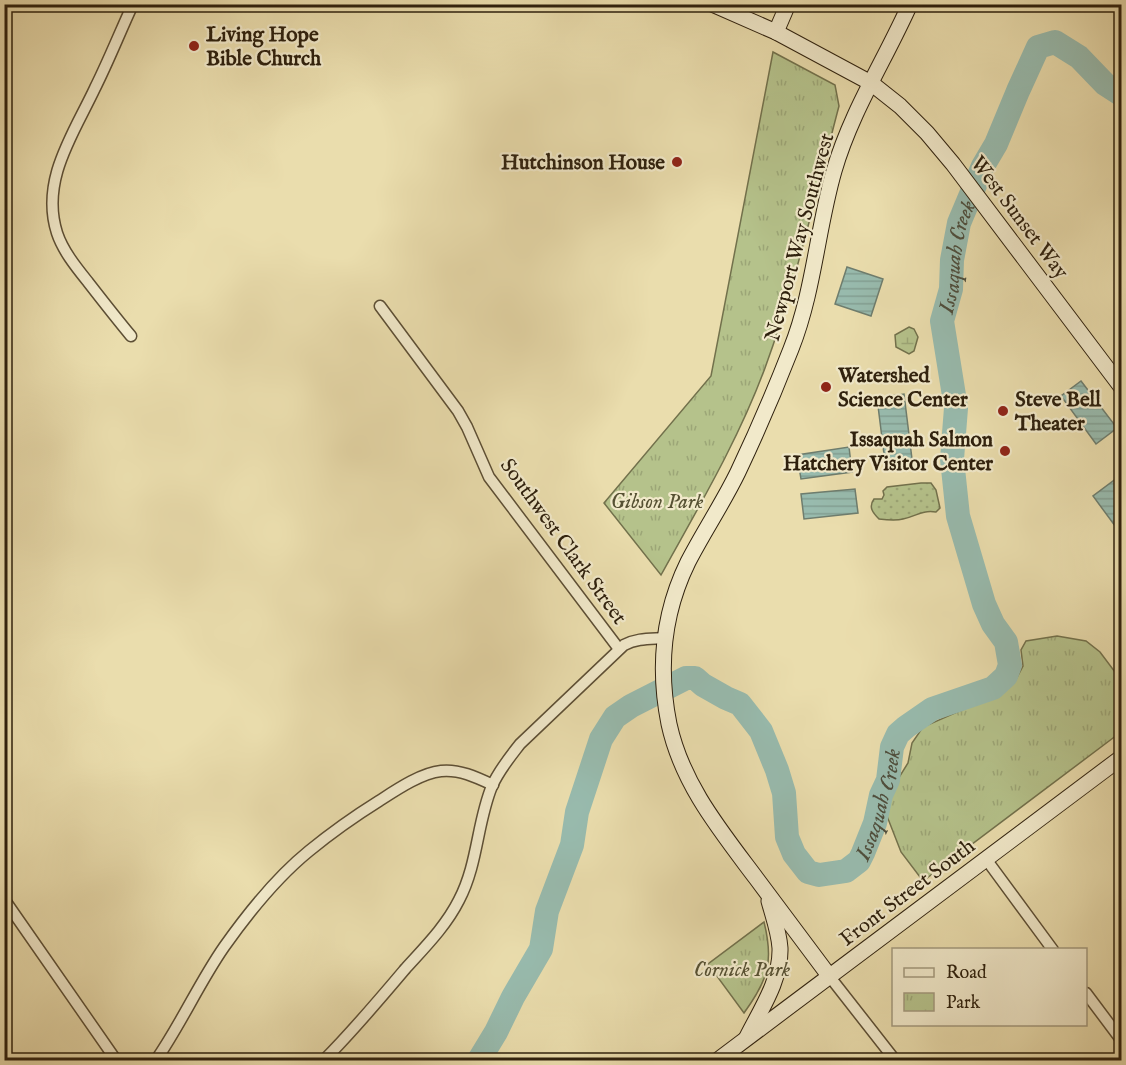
<svg xmlns="http://www.w3.org/2000/svg" width="1126" height="1065" font-family="'IM FELL English',serif">
  <style>
    .grass { fill: url(#grass-dots); stroke: #72714c; stroke-width: 1.5 }
    .wetland { fill: url(#wetland-marsh); stroke: #72714c; stroke-width: 1.5 }
    .park { fill: url(#park-tufts); stroke: #72714c; stroke-width: 1.5 }
    .water { fill: url(#water-rules); stroke: #6e7d6e; stroke-width: 1.5 }
    .lines { fill: none; stroke-linecap: round; stroke-linejoin: round }
    .river { stroke: #98bbae; stroke-width: 24 }
    .street-casing { stroke: #5d4f35; stroke-width: 13 }
    .secondary-casing { stroke: #2e200d; stroke-width: 17 }
    .street { stroke: #f1e9ca; stroke-width: 10 }
    .secondary { stroke: #f1e9ca; stroke-width: 15 }
    .poi-dot { fill: #8f2418; stroke: #f1e9ca; stroke-width: 2 }
    .labels { text-anchor: middle; stroke-width: 4.5; stroke-linejoin: round; paint-order: stroke }
    .poi-label { font-size: 21px; font-weight: bold; fill: #2e200d; stroke: #f1e9ca; text-anchor: start }
    .street-label { font-size: 21px; fill: #2e200d; stroke: #f1e9ca }
    .park-label { font-size: 21px; font-style: italic; fill: #565133; stroke: #f1e9ca }
    .water-label { font-size: 22px; font-style: italic; fill: #4e4e3d; stroke: #f1e9ca }
  </style>
  <defs>
    <pattern id="grass-dots" width="8" height="8" patternUnits="userSpaceOnUse" patternTransform="scale(1.5)"><rect width="8" height="8" fill="#b5c28b"/><path d="M2 2h.1M6 6h.1" fill="none" stroke="#9ca677" stroke-width="1.8" stroke-linecap="round"/></pattern>
    <pattern id="wetland-marsh" width="20" height="14" patternUnits="userSpaceOnUse" patternTransform="scale(1.5)"><rect width="20" height="14" fill="#b5c28b"/><path d="M1 5h8M5 5V1M11 12h8M15 12V8" fill="none" stroke="#9ca677"/></pattern>
    <pattern id="park-tufts" width="24" height="20" patternUnits="userSpaceOnUse" patternTransform="scale(1.5)"><rect width="24" height="20" fill="#b5c28b"/><path d="M3 7l-1-3M5 7V3M7 7l1-3M15 17l-1-3M17 17v-4M19 17l1-3" fill="none" stroke="#9ca677"/></pattern>
    <pattern id="water-rules" width="6" height="5" patternUnits="userSpaceOnUse" patternTransform="scale(1.5)"><rect width="6" height="5" fill="#98bbae"/><path d="M0 2.5h6" fill="none" stroke="#83a094"/></pattern>
  </defs>
  <rect width="100%" height="100%" fill="#eaddad"/>
  <filter id="stains"><feTurbulence type="fractalNoise" baseFrequency=".00333" numOctaves="4"/><feColorMatrix values="0 0 0 0 .2 0 0 0 0 .09 0 0 0 0 .02 0 0 0 .5 -.17"/></filter>
  <radialGradient id="worn" r=".72"><stop offset=".6" stop-color="#630" stop-opacity="0"/><stop offset="1" stop-color="#630" stop-opacity=".3"/></radialGradient>
  <path class="grass" d="M921,483H931L936,490L940,508L936,512C921,510 917,516 903,519C896,521 887,520 879,519C873,513 868,507 874,499H882L884,495L883,491L887,487Z"/>
  <path class="wetland" d="M909,327L914,329L918,337L914,351L909,354L896,347L895,335Z"/>
  <g class="park">
    <path d="M773,52L835,85L839,106C816,193 796,283 765,368C738,441 698,508 661,575L604,503L711,376Z"/>
    <path d="M1057,636L1086,641L1100,652L1121,680V732L923,881L901,852L885,811L898,779L908,763L912,743L923,727L1000,693L1015,681L1023,666L1021,650L1026,641Z"/>
    <path d="M764,922C774,962 768,980 744,1013L708,964Z"/>
  </g>
  <g class="water">
    <path d="M847,267L883,279L871,316L835,304Z"/>
    <path d="M1081,381L1117,428L1096,444L1061,396Z"/>
    <path d="M904,394L912,459L885,462L877,398Z"/>
    <path d="M849,447L852,472L801,479L797,455Z"/>
    <path d="M1121,475V534L1093,496Z"/>
    <path d="M855,489L858,513L804,519L801,494Z"/>
  </g>
  <g class="lines">
    <path class="river" id="s1" d="M479,1060L496,1032L513,997L541,949L547,911L572,845L577,812L601,739L615,717L631,706L686,678H695L703,685L726,698L740,704L761,731L777,770L784,793L787,837L794,854L808,872L819,875L846,871L859,861L863,853L875,823L881,795L888,780L892,747L898,734L906,727L932,709L993,688L1006,676L1010,665L1006,642L993,624L984,604L958,516L952,459L956,408L942,321L951,289L952,260L959,223L983,166L996,144L1018,91L1038,47L1055,42L1079,57L1105,84L1122,95"/>
    <g class="street-casing">
      <g id="street">
        <path d="M380,306L458,411L467,427L489,477L619,649"/>
        <path d="M131,336C116,318 102,300 88,282C76,267 63,251 57,233C40,180 74,133 95,88C109,60 120,32 133,4"/>
        <path d="M986,859L1053,950"/>
        <path d="M4,899L116,1060"/>
        <path d="M830,977L895,1060"/>
        <path d="M1086,993L1122,1041"/>
        <path d="M156,1060C181,1024 199,983 224,947C248,913 277,877 309,851C331,833 355,816 379,801C396,790 421,773 441,771C459,769 476,777 493,785"/>
        <path d="M324,1060C353,1031 379,1000 406,968C425,947 446,926 459,900C478,864 477,822 492,786C499,770 510,757 520,744L624,645C637,638 650,639 664,638"/>
      </g>
    </g>
    <g class="secondary-casing">
      <g id="secondary">
        <path d="M712,4L776,32L871,83L900,106L927,133L953,164L1122,388"/>
        <path d="M776,32L788,4"/>
        <path d="M830,977C805,944 781,911 756,878C720,830 682,784 669,724C658,669 663,613 688,562C704,531 723,503 738,472C757,432 775,390 791,349C814,291 817,230 834,171C851,112 885,60 910,4"/>
        <path d="M747,1037C761,1009 781,980 780,948C779,932 773,916 769,901"/>
        <path d="M718,1060L1122,757"/>
      </g>
    </g>
    <use href="#street" class="street"/>
    <use href="#secondary" class="secondary"/>
  </g>
  <g class="poi-dot">
    <circle cx="194" cy="46" r="6"/>
    <circle cx="677" cy="162" r="6"/>
    <circle cx="826" cy="387" r="6"/>
    <circle cx="1003" cy="411" r="6"/>
    <circle cx="1005" cy="451" r="6"/>
  </g>
  <g class="labels">
    <g class="poi-label">
      <text x="206" y="41">Living Hope<tspan x="206" dy="24">Bible Church</tspan></text>
      <text x="665" y="169" text-anchor="end">Hutchinson House</text>
      <text x="838" y="382">Watershed<tspan x="838" dy="24">Science Center</tspan></text>
      <text x="1015" y="406">Steve Bell<tspan x="1015" dy="24">Theater</tspan></text>
      <text x="993" y="446" text-anchor="end">Issaquah Salmon<tspan x="993" dy="24">Hatchery Visitor Center</tspan></text>
    </g>
    <g class="street-label">
      <text transform="translate(1020 217) rotate(53)" y="7">West Sunset Way</text>
      <text transform="translate(799 237) rotate(-75)" y="7">Newport Way Southwest</text>
      <text transform="translate(564 541) rotate(54)" y="7">Southwest Clark Street</text>
      <text transform="translate(907 892) rotate(-37)" y="7">Front Street South</text>
    </g>
    <g class="park-label">
      <text x="657" y="508">Gibson Park</text>
      <text x="742" y="976">Cornick Park</text>
    </g>
    <g class="water-label">
      <text dy="8" stroke="none"><textPath href="#s1" startOffset="1448">Issaquah Creek</textPath></text>
      <text dy="8" stroke="none"><textPath href="#s1" startOffset="816">Issaquah Creek</textPath></text>
    </g>
  </g>
  <rect width="1126" height="1065" fill="none" stroke="#eaddad" stroke-width="24"/>
  <rect x="6" y="6" width="1114" height="1053" fill="none" stroke="#2e200d" stroke-width="3"/>
  <rect x="12" y="12" width="1102" height="1041" fill="none" stroke="#2e200d" stroke-width="1.5"/>
  <rect x="892" y="948" width="195" height="78" fill="#f1e9ca" stroke="#a3997e" stroke-width="1.5"/>
  <rect x="904" y="968" width="30" height="9" fill="#f1e9ca" stroke="#a3997e" stroke-width="1.5"/>
  <text x="946" y="978" font-size="18" fill="#2e200d">Road</text>
  <rect x="904" y="993" width="30" height="18" fill="url(#park-tufts)" stroke="#a3997e" stroke-width="1.5"/>
  <text x="946" y="1008" font-size="18" fill="#2e200d">Park</text>
  <rect width="100%" height="100%" filter="url(#stains)"/>
  <rect width="100%" height="100%" fill="url(#worn)"/>
</svg>
